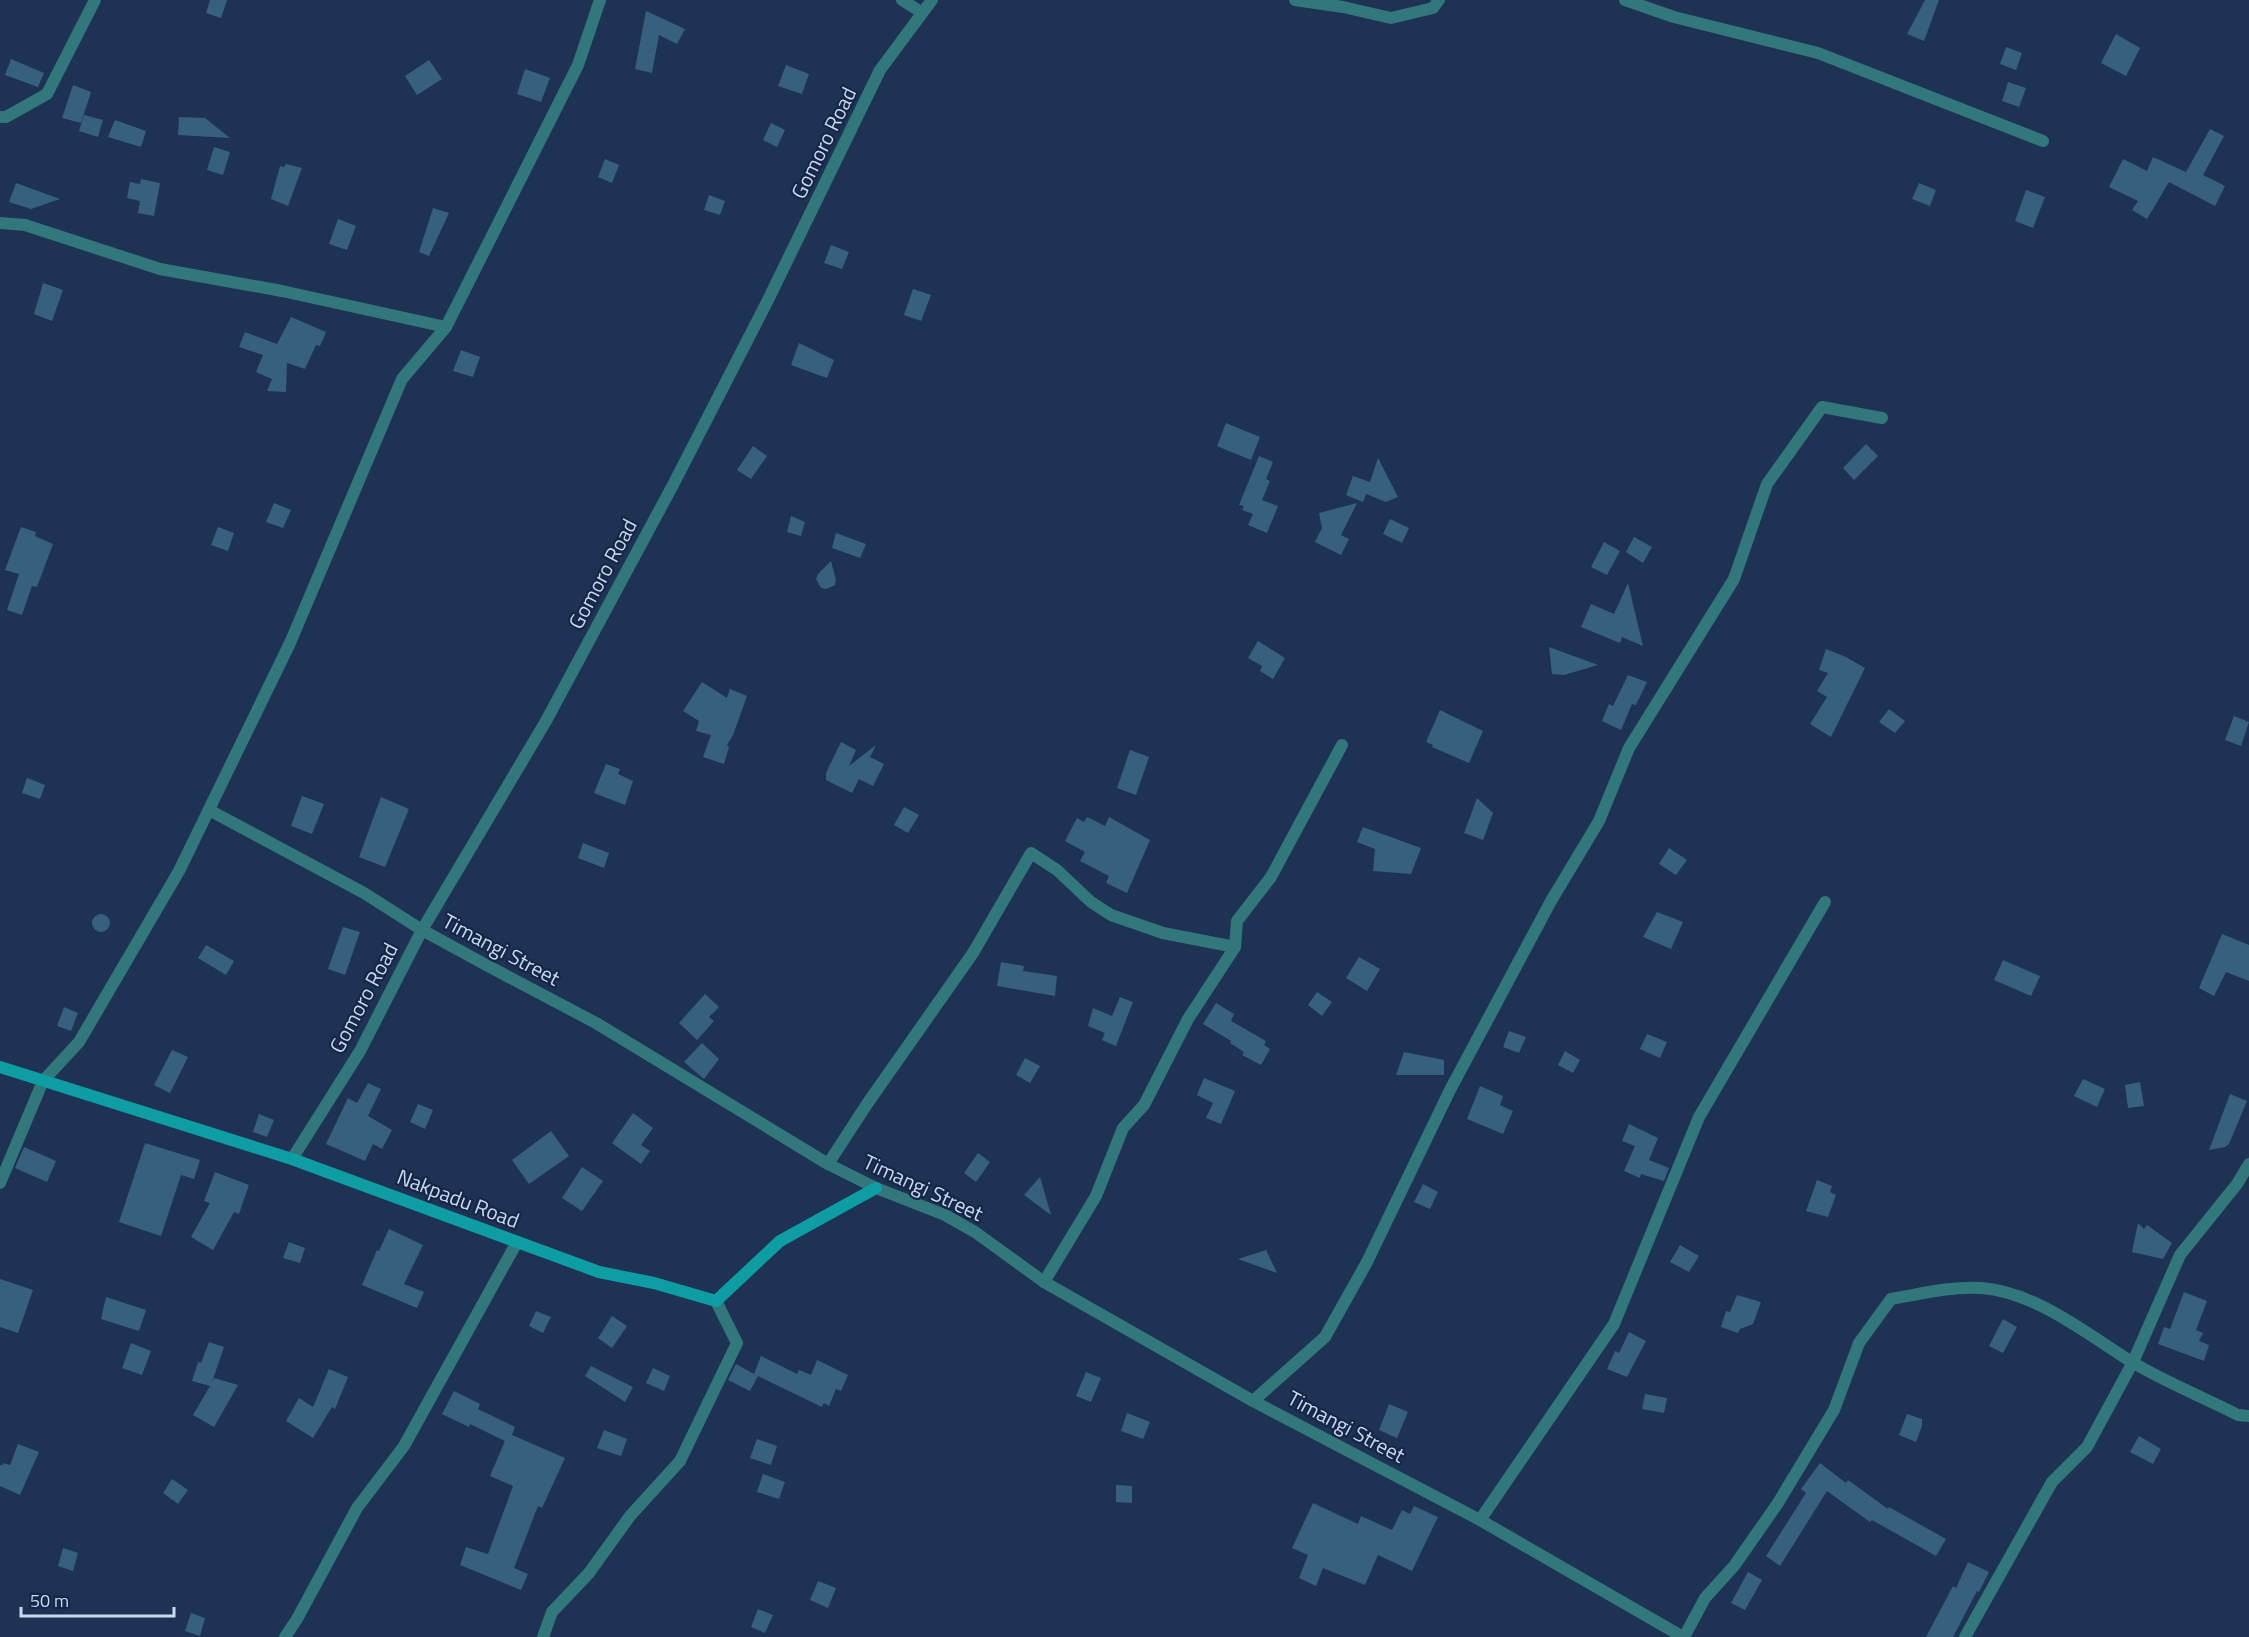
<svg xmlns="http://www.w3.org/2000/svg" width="2249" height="1637" font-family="'Titillium Web',sans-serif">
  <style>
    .building { fill: #36607e }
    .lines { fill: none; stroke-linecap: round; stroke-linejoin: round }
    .street { stroke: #31777b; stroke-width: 12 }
    .secondary { stroke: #0f9da4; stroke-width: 12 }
    .labels { text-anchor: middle; stroke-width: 4.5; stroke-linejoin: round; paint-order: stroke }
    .street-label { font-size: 21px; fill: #ccd9ef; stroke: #142749 }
  </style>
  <rect width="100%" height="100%" fill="#1e3254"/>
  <g class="building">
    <path d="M210,0H227L221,18L206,13Z"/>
    <path d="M1925,0H1939L1924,41L1907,34Z"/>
    <path d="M646,11L685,29L677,44L659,35L652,73L635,69Z"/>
    <path d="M2116,34L2140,48L2126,76L2101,63Z"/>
    <path d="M2006,47L2022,53L2016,70L2000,64Z"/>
    <path d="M11,59L44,73L38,87L5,75Z"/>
    <path d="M429,60L442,79L417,95L405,76Z"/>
    <path d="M786,65L809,74L802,94L778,86Z"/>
    <path d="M525,69L550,78L541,102L517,94Z"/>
    <path d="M2008,82L2026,88L2019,107L2002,101Z"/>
    <path d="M73,85L91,92L81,123L62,118Z"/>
    <path d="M84,115L103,120L98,137L79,131Z"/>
    <path d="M179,117L205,118L230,138L178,135Z"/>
    <path d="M115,120L146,131L141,147L108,137Z"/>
    <path d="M771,123L785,130L777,147L763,140Z"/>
    <path d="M2210,129L2224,136L2203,175L2225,186L2215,206L2169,182L2147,219L2132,210L2138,201L2109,187L2123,159L2147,171L2153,157L2186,172Z"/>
    <path d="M214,147L230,152L223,175L207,170Z"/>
    <path d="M605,159L619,165L612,183L598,177Z"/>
    <path d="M286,164L302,168L288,206L271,199L280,166L284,167Z"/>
    <path d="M141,179L160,183L154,216L138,213L140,201L127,198L130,182L140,184Z"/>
    <path d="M16,183L60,199L31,209L9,202Z"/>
    <path d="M1919,183L1936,190L1930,206L1912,199Z"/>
    <path d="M2026,190L2045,197L2033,228L2015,221Z"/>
    <path d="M709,195L725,201L720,215L704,210Z"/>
    <path d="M433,208L449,213L429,256L419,252Z"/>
    <path d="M338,219L356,226L347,250L329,244Z"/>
    <path d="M831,245L849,252L842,269L824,263Z"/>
    <path d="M43,283L63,290L52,321L34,314Z"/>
    <path d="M913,289L931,295L921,321L904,315Z"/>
    <path d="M291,317L326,332L320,346L316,345L305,369L287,363L286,392L267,391L272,379L256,372L263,355L239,347L245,332L277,344Z"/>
    <path d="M799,343L834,360L827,378L791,365Z"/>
    <path d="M461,350L480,357L473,377L453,371Z"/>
    <path d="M1226,423L1260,437L1251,460L1217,446Z"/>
    <path d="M1866,444L1878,456L1854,480L1843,468Z"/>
    <path d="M753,446L767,456L751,479L737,470Z"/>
    <path d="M1259,456L1273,462L1266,479L1270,481L1262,500L1278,506L1267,533L1248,525L1253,514L1242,510L1244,506L1239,505Z"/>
    <path d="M1378,458L1398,497L1386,502L1366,494L1363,502L1346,495L1353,476L1370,482Z"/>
    <path d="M274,503L291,510L283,528L266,522Z"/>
    <path d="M1357,503L1341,535L1349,539L1341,555L1315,542L1322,528L1319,513Z"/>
    <path d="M791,516L805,522L801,536L787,532Z"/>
    <path d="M1390,519L1409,528L1402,543L1383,534Z"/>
    <path d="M21,527L36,532L35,536L53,544L37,587L32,586L22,615L7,610L19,574L5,570Z"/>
    <path d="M218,527L234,533L228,551L211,545Z"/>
    <path d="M836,533L866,544L860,558L832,548Z"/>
    <path d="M1634,537L1652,547L1643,563L1626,552Z"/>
    <path d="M1604,542L1620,551L1607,575L1591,567Z"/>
    <path d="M831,561L836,580L835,585L826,589L821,588L816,579L818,574Z"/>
    <path d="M1628,583L1643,646L1622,637L1620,643L1581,627L1591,604L1614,614Z"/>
    <path d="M1258,641L1285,658L1273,679L1260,671L1262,666L1248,658Z"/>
    <path d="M1549,647L1598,665L1564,675L1552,674Z"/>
    <path d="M1826,649L1846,657L1865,668L1831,737L1810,724L1827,697L1817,691L1828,673L1819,670Z"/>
    <path d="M1628,675L1647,682L1636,705L1632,704L1621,730L1602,721L1609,704L1613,706Z"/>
    <path d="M702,682L727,698L730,689L747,696L733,735L727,745L729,747L724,764L703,757L711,735L696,731L699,721L683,711Z"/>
    <path d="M1889,709L1905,721L1895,733L1879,722Z"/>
    <path d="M1440,710L1483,731L1469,763L1432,747L1433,745L1426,742Z"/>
    <path d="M2234,716L2249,722L2241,746L2225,740Z"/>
    <path d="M841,742L856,750L849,766L876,745L870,757L884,764L873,786L859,779L852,793L826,780V773Z"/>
    <path d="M1130,750L1149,757L1136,795L1117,788Z"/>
    <path d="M606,764L620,769L618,774L633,781L625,805L594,793Z"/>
    <path d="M27,778L45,785L40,799L22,793Z"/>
    <path d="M302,796L324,804L312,834L291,826Z"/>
    <path d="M381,797L409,809L385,867L359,857Z"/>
    <path d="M1477,798L1493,813L1483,840L1464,833Z"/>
    <path d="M904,807L919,815L908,833L894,825Z"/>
    <path d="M1087,817L1105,826L1109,817L1150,840L1127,893L1106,883L1109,876L1080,861L1085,852L1065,841L1077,818L1084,822Z"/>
    <path d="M1363,827L1421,848L1411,874L1373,871L1375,849L1357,842Z"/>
    <path d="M583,843L609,853L604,868L578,858Z"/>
    <path d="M1669,848L1687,860L1676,875L1659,864Z"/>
    <path d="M1657,912L1683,922L1671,949L1643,937Z"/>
    <circle cx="101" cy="923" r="9"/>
    <path d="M343,927L360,932L345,975L328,969Z"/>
    <path d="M2222,934L2249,945V981L2226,972L2214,996L2199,988Z"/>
    <path d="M206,945L234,961L226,975L198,958Z"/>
    <path d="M1359,957L1380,969L1367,991L1346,978Z"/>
    <path d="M2003,960L2040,976L2031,996L1994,980Z"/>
    <path d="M1001,962L1024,966L1023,971L1057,976L1055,996L997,986Z"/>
    <path d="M1317,992L1332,1002L1322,1016L1308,1005Z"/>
    <path d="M705,994L719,1007L709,1017L714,1021L697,1040L679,1023Z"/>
    <path d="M1120,997L1133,1002L1116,1046L1102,1040L1105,1033L1088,1026L1093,1008L1112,1016Z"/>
    <path d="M1216,1003L1234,1014L1231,1021L1266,1041L1264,1045L1270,1049L1261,1065L1242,1055L1244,1052L1230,1043L1231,1041L1203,1024Z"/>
    <path d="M64,1007L78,1013L71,1031L57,1026Z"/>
    <path d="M1509,1031L1526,1037L1519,1053L1503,1047Z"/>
    <path d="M1647,1034L1667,1042L1660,1058L1640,1049Z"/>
    <path d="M702,1043L719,1059L704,1079L684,1062Z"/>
    <path d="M172,1050L188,1057L170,1093L154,1085Z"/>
    <path d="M1565,1051L1580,1060L1573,1073L1558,1065Z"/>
    <path d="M1404,1052L1444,1060V1075H1396Z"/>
    <path d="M1025,1058L1040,1066L1030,1083L1016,1075Z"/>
    <path d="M1204,1078L1235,1091L1221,1124L1206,1118L1213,1103L1197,1095Z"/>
    <path d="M2083,1079L2105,1089L2097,1107L2074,1096Z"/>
    <path d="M2140,1082L2144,1106L2128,1108L2125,1085Z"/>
    <path d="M368,1083L381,1089L368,1116L392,1130L382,1149L373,1144L365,1161L326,1144L348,1098L357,1103Z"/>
    <path d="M1480,1086L1503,1096L1500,1105L1513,1111L1503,1134L1467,1119Z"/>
    <path d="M2230,1094L2247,1101L2229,1144L2225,1147L2209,1150Z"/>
    <path d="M418,1104L433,1110L425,1129L410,1122Z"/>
    <path d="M633,1113L653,1128L641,1145L650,1151L641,1164L612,1143Z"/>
    <path d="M259,1114L274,1120L267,1137L253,1132Z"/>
    <path d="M1629,1124L1658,1138L1649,1160L1669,1168L1664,1181L1641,1174L1640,1178L1624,1171L1635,1146L1622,1141Z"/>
    <path d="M551,1131L569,1156L529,1184L512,1160Z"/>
    <path d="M145,1143L200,1160L194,1179L181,1175L161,1236L119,1222Z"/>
    <path d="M24,1147L56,1161L47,1182L15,1168Z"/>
    <path d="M978,1153L990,1162L976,1182L964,1173Z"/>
    <path d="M582,1167L603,1181L582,1211L562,1198Z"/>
    <path d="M215,1172L249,1185L239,1214L234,1212L213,1250L191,1237L210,1203L204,1201Z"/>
    <path d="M1040,1177L1051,1215L1024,1195Z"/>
    <path d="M1817,1180L1832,1186L1830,1192L1836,1195L1828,1217L1806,1211Z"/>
    <path d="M1423,1184L1438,1192L1430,1209L1414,1202Z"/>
    <path d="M2138,1223L2144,1229L2147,1225L2172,1243L2163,1259L2132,1252Z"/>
    <path d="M389,1229L423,1245L404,1284L424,1292L417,1308L362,1285L377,1250L379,1251Z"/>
    <path d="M289,1242L305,1248L300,1263L283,1258Z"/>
    <path d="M1680,1245L1699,1256L1689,1272L1670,1262Z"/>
    <path d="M1266,1250L1277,1273L1238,1259Z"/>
    <path d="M0,1279L33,1290L18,1333L0,1327Z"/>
    <path d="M2184,1292L2207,1301L2196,1330L2203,1333L2199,1341L2209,1345L2204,1361L2158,1344L2164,1327L2170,1329Z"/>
    <path d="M1737,1295L1761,1302L1753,1324L1740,1329L1738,1333L1721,1327L1726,1311L1730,1312Z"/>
    <path d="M106,1297L146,1310L139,1331L101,1319Z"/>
    <path d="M536,1311L551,1317L543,1333L529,1326Z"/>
    <path d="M612,1316L627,1326L612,1348L598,1338Z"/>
    <path d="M2003,1319L2017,1327L2003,1353L1989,1346Z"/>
    <path d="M1629,1332L1646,1341L1627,1377L1607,1369L1615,1351L1619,1353Z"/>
    <path d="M209,1342L224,1347L212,1382L214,1378L238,1385L214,1427L193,1415L210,1386L192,1381L198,1362L201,1363Z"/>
    <path d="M131,1343L151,1351L142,1375L122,1368Z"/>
    <path d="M761,1356L797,1374L799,1370L811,1375L817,1360L848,1375L841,1391L836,1389L829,1406L824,1403L822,1407L758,1376L750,1391L728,1380L736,1364L754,1374Z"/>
    <path d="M591,1366L633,1387L625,1402L585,1376Z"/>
    <path d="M653,1368L670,1376L664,1391L646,1383Z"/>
    <path d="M329,1369L348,1377L335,1409L332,1407L313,1438L286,1421L299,1398L313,1407Z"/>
    <path d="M1086,1372L1101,1378L1091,1402L1076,1396Z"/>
    <path d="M454,1391L480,1404L478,1409L515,1427L512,1435L565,1458L542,1508L538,1506L514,1568L528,1574L521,1590L460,1565L466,1547L488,1554L513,1486L490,1476L505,1441L470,1424L469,1427L442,1414Z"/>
    <path d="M1645,1394L1667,1398L1664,1413L1642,1409Z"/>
    <path d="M1389,1404L1408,1412L1397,1438L1379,1430Z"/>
    <path d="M1127,1413L1150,1422L1143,1439L1121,1431Z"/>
    <path d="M1907,1414L1922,1419V1426L1916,1442L1899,1435Z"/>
    <path d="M604,1430L627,1439L621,1456L597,1448Z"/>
    <path d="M2139,1436L2161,1449L2153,1464L2130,1452Z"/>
    <path d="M757,1439L777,1446L771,1465L750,1458Z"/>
    <path d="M18,1444L39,1452L20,1495L0,1486V1465H3V1463L10,1465Z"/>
    <path d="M1820,1463L1846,1483L1848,1480L1888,1509L1889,1507L1946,1539L1936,1556L1872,1520L1870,1522L1827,1491L1780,1566L1766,1556L1806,1493L1801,1489Z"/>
    <path d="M763,1474L785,1482L779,1499L757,1492Z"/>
    <path d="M172,1479L188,1490L178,1504L163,1493Z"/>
    <path d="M1116,1485L1132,1486V1503L1116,1502Z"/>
    <path d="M1313,1503L1358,1524L1361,1516L1392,1530L1402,1510L1410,1514L1414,1506L1438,1517L1412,1571L1378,1555L1365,1585L1323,1568L1316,1586L1299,1578L1308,1555L1292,1548Z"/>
    <path d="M63,1548L78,1553L73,1571L58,1566Z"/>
    <path d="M1968,1562L1989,1572L1979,1592L1977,1591L1953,1637H1926L1953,1586L1956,1588Z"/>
    <path d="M1748,1572L1762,1580L1745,1610L1731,1603Z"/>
    <path d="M818,1581L836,1588L828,1608L810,1600Z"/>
    <path d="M758,1609L773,1615L765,1633L751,1627Z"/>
    <path d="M191,1613L205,1618L200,1636L185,1631Z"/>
  </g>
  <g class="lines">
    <g class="street">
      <path d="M902,0L921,12"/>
      <path d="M1295,0L1343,7L1391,18L1433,8L1439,0"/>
      <path d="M1625,0L1674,17L1818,53L2043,141"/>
      <path d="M0,117H6L47,94L95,0"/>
      <path d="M0,223L25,225L160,269L282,291L446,327L402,379L290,643L179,871L79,1042L43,1081L0,1183"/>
      <path d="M446,327L578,65L600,0"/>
      <path d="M209,810L364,893L422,930L488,966L596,1023L828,1164L876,1188L945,1215L975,1232L1044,1282L1253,1401L1480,1520L1683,1637"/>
      <path d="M292,1159L360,1051L422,930L546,721L674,483L767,302L880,70L932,0"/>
      <path d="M828,1164L867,1104L973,953L1031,853L1057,870L1091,902L1111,915L1163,933L1235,947"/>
      <path d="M1044,1282L1096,1196L1123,1128L1144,1105L1188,1019L1235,947L1237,921L1271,877L1342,745"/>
      <path d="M1253,1401L1325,1337L1367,1262L1450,1090L1551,901L1599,821L1629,748L1734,579L1767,484L1822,407L1882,418"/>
      <path d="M1480,1520L1614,1324L1699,1117L1825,902"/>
      <path d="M285,1637L297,1619L357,1508L404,1446L517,1242"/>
      <path d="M543,1637L552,1612L589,1573L630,1516L680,1461L737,1343L716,1301"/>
      <path d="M1684,1637L1705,1598L1734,1566L1778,1503L1834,1410L1859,1343L1891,1299C1920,1294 1951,1286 1981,1288C2036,1292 2087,1334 2132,1362C2165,1382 2203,1397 2238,1415L2249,1416"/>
      <path d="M1965,1637L2052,1482L2087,1447L2133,1362L2180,1255L2237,1184L2249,1164"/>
    </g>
    <path class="secondary" d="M0,1067L292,1159L599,1272L654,1283L716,1301L780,1241L876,1188"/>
  </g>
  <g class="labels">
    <g class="street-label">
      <text transform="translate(824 143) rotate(-64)" y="7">Gomoro Road</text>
      <text transform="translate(603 574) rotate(-62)" y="7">Gomoro Road</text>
      <text transform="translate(501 950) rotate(28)" y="7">Timangi Street</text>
      <text transform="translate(364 998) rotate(-62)" y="7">Gomoro Road</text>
      <text transform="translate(923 1188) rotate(25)" y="7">Timangi Street</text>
      <text transform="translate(458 1199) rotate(21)" y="7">Nakpadu Road</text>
      <text transform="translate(1346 1427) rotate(28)" y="7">Timangi Street</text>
    </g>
  </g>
  <path d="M21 1607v9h153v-9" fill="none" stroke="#ccd9ef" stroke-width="3"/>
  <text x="30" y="1607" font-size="18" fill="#ccd9ef" stroke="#142749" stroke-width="4.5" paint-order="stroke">50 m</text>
</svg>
